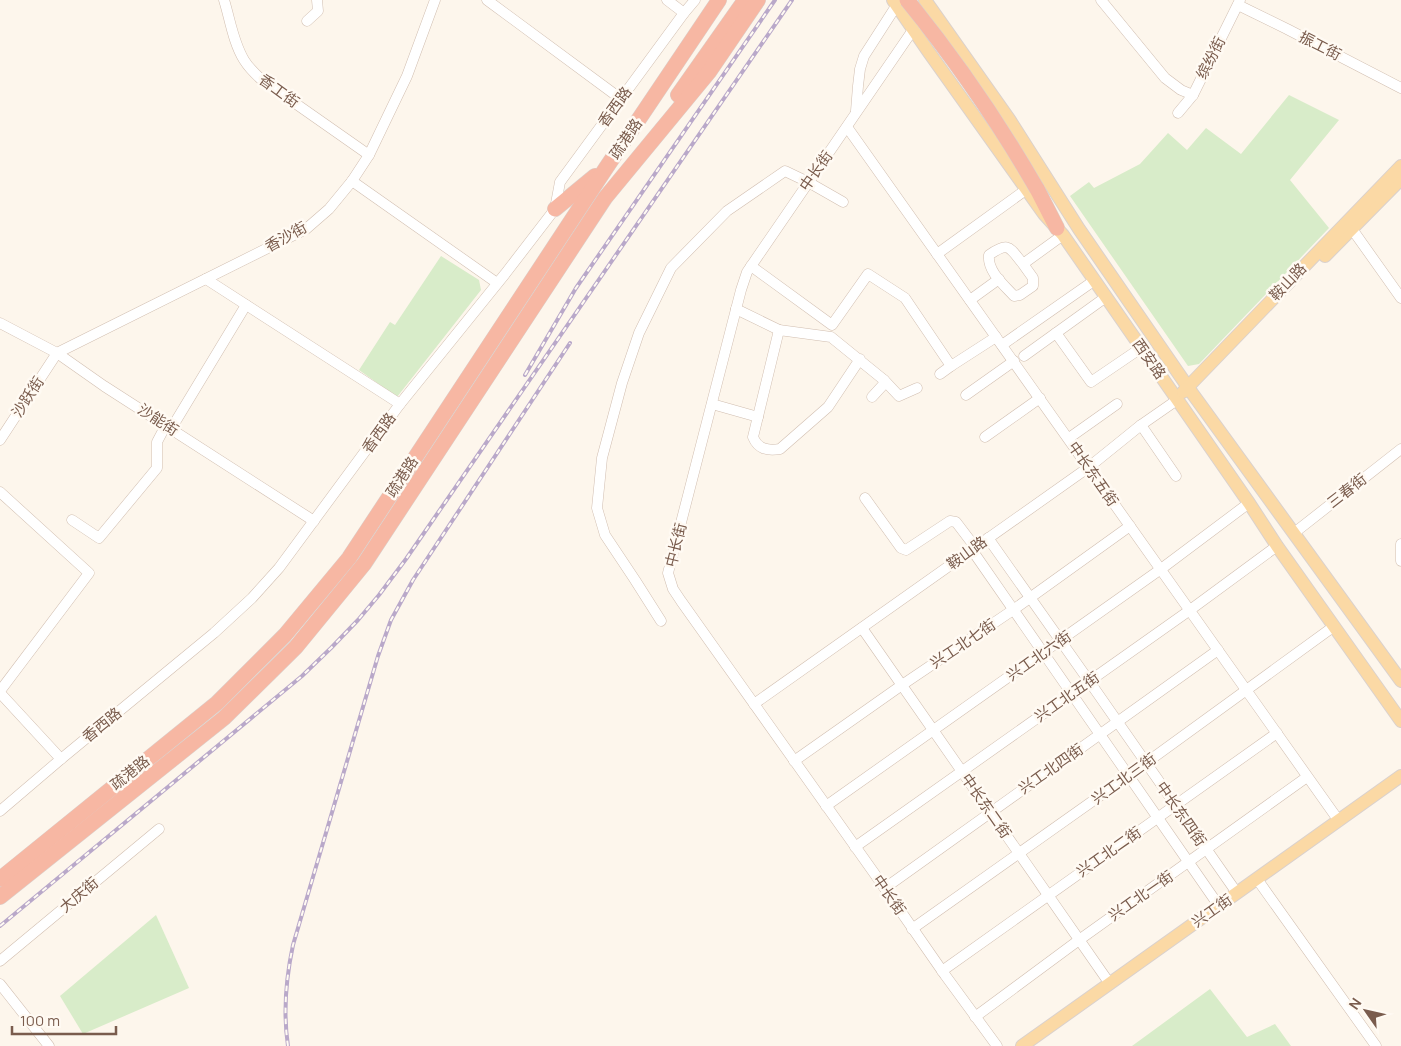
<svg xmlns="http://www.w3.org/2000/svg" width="1401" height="1046" font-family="Manrope,'Noto Sans SC',sans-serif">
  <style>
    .green { fill: #d8ecc9 }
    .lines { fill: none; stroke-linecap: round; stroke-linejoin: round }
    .minor-casing { stroke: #d1beb0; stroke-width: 11 }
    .major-casing { stroke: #dad1cd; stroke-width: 14 }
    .highway-casing { stroke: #dad1cd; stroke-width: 16 }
    .minor { stroke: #fff; stroke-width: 10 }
    .major { stroke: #fbd9a5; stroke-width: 12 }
    .highway { stroke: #f7b7a3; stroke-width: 15 }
    .rail-casing { stroke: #b9a8c9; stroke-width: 4 }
    .rail { stroke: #fffaf3; stroke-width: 2; stroke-dasharray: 5.5; stroke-linecap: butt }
    .highway-bridge-casing { stroke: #dad1cd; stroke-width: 16; stroke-linecap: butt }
    .highway-bridge { stroke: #f7b7a3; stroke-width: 15 }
    .labels { text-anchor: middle; stroke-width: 5; stroke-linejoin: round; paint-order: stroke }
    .street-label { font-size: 15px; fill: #7a5c4d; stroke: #fffaf3 }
  </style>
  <rect width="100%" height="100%" fill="#fdf6ec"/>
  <g class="green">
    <path d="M1289,95L1339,120L1290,180L1329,228L1199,364L1188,366L1070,196L1089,182L1094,188L1140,164L1168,133L1187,150L1206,128L1241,154Z"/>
    <path d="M441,256L479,280L481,290L397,397L359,370L390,322L395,325Z"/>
    <path d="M156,915L189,988L83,1034L60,996Z"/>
    <path d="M1210,989L1247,1037L1275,1024L1291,1046H1132Z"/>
  </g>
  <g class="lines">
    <g class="minor-casing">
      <g id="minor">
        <path d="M224,0C230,19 233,42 244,60C249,68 255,74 262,80L369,155"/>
        <path d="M487,0L621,99"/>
        <path d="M667,0L684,13"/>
        <path d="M1101,0L1165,78L1181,90L1193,95"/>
        <path d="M1238,5L1287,29L1401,88"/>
        <path d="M307,21L318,11L317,0"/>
        <path d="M917,24L747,272L741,290L668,573L673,589L681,601L879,880L945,975L997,1046"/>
        <path d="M856,111L858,86L860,69L864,56L900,0"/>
        <path d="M1178,113L1193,95L1240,0"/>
        <path d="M847,127L1339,821"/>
        <path d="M352,181L497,283"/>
        <path d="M1352,229L1401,298"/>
        <path d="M937,254L1027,189"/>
        <path d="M1023,264L1033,278V286L1020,295L1014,296C1004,285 987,271 989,255C1009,241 1009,247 1023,264L1063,235"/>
        <path d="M751,266L832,325L868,274L905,298L951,366L996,337"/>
        <path d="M206,279L400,404"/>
        <path d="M970,300L999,279"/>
        <path d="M736,309L779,330"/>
        <path d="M0,323L57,353L104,386L314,521"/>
        <path d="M1056,333L1091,382L1141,348"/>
        <path d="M1002,345L1095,280"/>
        <path d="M1024,356L1106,297"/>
        <path d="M860,359L828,407L780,449C767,451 758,449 753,437L779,330L831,337L884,380L883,385L872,397"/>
        <path d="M940,374L951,366"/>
        <path d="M884,380L899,396L917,388"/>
        <path d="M966,395L1014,361"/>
        <path d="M712,404L758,417"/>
        <path d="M1141,425L1176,476"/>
        <path d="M171,429L246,305"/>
        <path d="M985,437L1040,398"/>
        <path d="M1069,438L1117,404"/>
        <path d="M0,440L57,353L306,229L329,209L352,181L369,155L407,76L435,0"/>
        <path d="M0,492L89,573L0,691"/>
        <path d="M865,498L901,548L906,550L950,521L956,522L975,547"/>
        <path d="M72,520L99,538L157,468V442L166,425"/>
        <path d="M1294,533L1401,449"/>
        <path d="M988,538L1089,681L1237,893"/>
        <path d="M1401,544V561"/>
        <path d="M972,550L1219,906"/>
        <path d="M661,621L635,580L605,535L597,508L602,458L622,383L639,333L671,268L727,211L785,171L808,182L843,202"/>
        <path d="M862,628L1110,984"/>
        <path d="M0,693L61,759"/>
        <path d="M754,704L1089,467L1141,425L1177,400"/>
        <path d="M794,761L902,685L1013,610L1130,526"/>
        <path d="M826,806L1161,569L1249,503"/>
        <path d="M0,811L61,759L214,633L252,598L279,568L400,404L505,274L555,209L560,182L684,13L695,0"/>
        <path d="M855,847L1190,610L1277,546"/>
        <path d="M1257,879L1376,1046"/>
        <path d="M885,888L1218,650"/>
        <path d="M912,929L1128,776L1333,627"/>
        <path d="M0,961L159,829"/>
        <path d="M942,971L1277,733"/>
        <path d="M0,984L49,1046"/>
        <path d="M975,1017L1079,940L1307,777"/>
      </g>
    </g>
    <g class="major-casing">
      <g id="major">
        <path d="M893,0L928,51L1044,214L1063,235L1249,503L1277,546L1401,721"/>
        <path d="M925,0L1009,119L1079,229L1192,393L1401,681"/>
        <path d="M1325,256L1401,179"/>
        <path d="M1183,392L1401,166"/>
        <path d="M1022,1046L1401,776"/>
      </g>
    </g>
    <g class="highway-casing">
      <g id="highway">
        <path d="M678,95L745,0"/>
        <path d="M1037,189L1057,228"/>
        <path d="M555,209L595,176"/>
        <path d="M0,879L217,703L285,635L349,558L606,168L719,0"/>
        <path d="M0,897L224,718L296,647L364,564L605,198L709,72L758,0"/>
      </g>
    </g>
    <use href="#minor" class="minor"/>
    <use href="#major" class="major"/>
    <use href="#highway" class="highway"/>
    <g class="rail-casing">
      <g id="rail">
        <path d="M525,375L576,288L775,0"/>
        <path d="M0,926L302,676L331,648L358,620L379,595L406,559L792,0"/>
        <path d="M288,1046C283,1013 286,978 293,945L378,656L391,620L413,580L570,343"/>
      </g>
    </g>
    <use href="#rail" class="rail"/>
    <g class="highway-bridge-casing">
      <path id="highway-bridge" d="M907,0C955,59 999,123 1037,189"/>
    </g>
    <use href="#highway-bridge" class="highway-bridge"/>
  </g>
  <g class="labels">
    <g class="street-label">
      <text transform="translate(1320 46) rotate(27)" y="5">振工街</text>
      <text transform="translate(1211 58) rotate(-63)" y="5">缤纷街</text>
      <text transform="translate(279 91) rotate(36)" y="5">香工街</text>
      <text transform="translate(615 107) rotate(-54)" y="5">香西路</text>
      <text transform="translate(626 139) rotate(-56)" y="5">疏港路</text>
      <text transform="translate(816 171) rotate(-55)" y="5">中长街</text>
      <text transform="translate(286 237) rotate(-29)" y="5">香沙街</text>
      <text transform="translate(1288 282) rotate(-46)" y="5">鞍山路</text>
      <text transform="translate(1149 359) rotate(55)" y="5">西安路</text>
      <text transform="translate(28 397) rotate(-57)" y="5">沙跃街</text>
      <text transform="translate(158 420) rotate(33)" y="5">沙能街</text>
      <text transform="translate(379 433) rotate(-54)" y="5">香西路</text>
      <text transform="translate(1093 474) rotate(55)" y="5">中长东五街</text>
      <text transform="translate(402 477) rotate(-57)" y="5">疏港路</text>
      <text transform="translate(1347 491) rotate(-38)" y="5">三春街</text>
      <text transform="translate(676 545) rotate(-76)" y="5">中长街</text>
      <text transform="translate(967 553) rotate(-36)" y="5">鞍山路</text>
      <text transform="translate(963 644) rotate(-34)" y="5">兴工北七街</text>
      <text transform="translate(1039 656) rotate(-35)" y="5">兴工北六街</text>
      <text transform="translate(1067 697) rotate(-35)" y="5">兴工北五街</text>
      <text transform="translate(102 725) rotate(-39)" y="5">香西路</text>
      <text transform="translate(1051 769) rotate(-35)" y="5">兴工北四街</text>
      <text transform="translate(130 773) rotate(-39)" y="5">疏港路</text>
      <text transform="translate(1124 779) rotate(-36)" y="5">兴工北三街</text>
      <text transform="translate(986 806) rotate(55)" y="5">中长东二街</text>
      <text transform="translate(1181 814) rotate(55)" y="5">中长东四街</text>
      <text transform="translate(1109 852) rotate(-35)" y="5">兴工北二街</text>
      <text transform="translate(79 895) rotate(-40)" y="5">大庆街</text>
      <text transform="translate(889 895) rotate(55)" y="5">中长街</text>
      <text transform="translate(1141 896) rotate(-35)" y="5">兴工北一街</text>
      <text transform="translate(1212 911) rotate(-35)" y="5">兴工街</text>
    </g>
  </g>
  <g transform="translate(1366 1011) rotate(304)" stroke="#fffaf3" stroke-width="4" paint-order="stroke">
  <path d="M0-4L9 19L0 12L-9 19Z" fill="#7a5c4d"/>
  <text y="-8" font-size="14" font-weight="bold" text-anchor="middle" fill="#7a5c4d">N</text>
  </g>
  <path d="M12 1026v8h104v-8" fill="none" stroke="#7a5c4d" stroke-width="2.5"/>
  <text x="20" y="1026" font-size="15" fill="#7a5c4d" stroke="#fffaf3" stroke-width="4" paint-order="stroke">100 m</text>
</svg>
